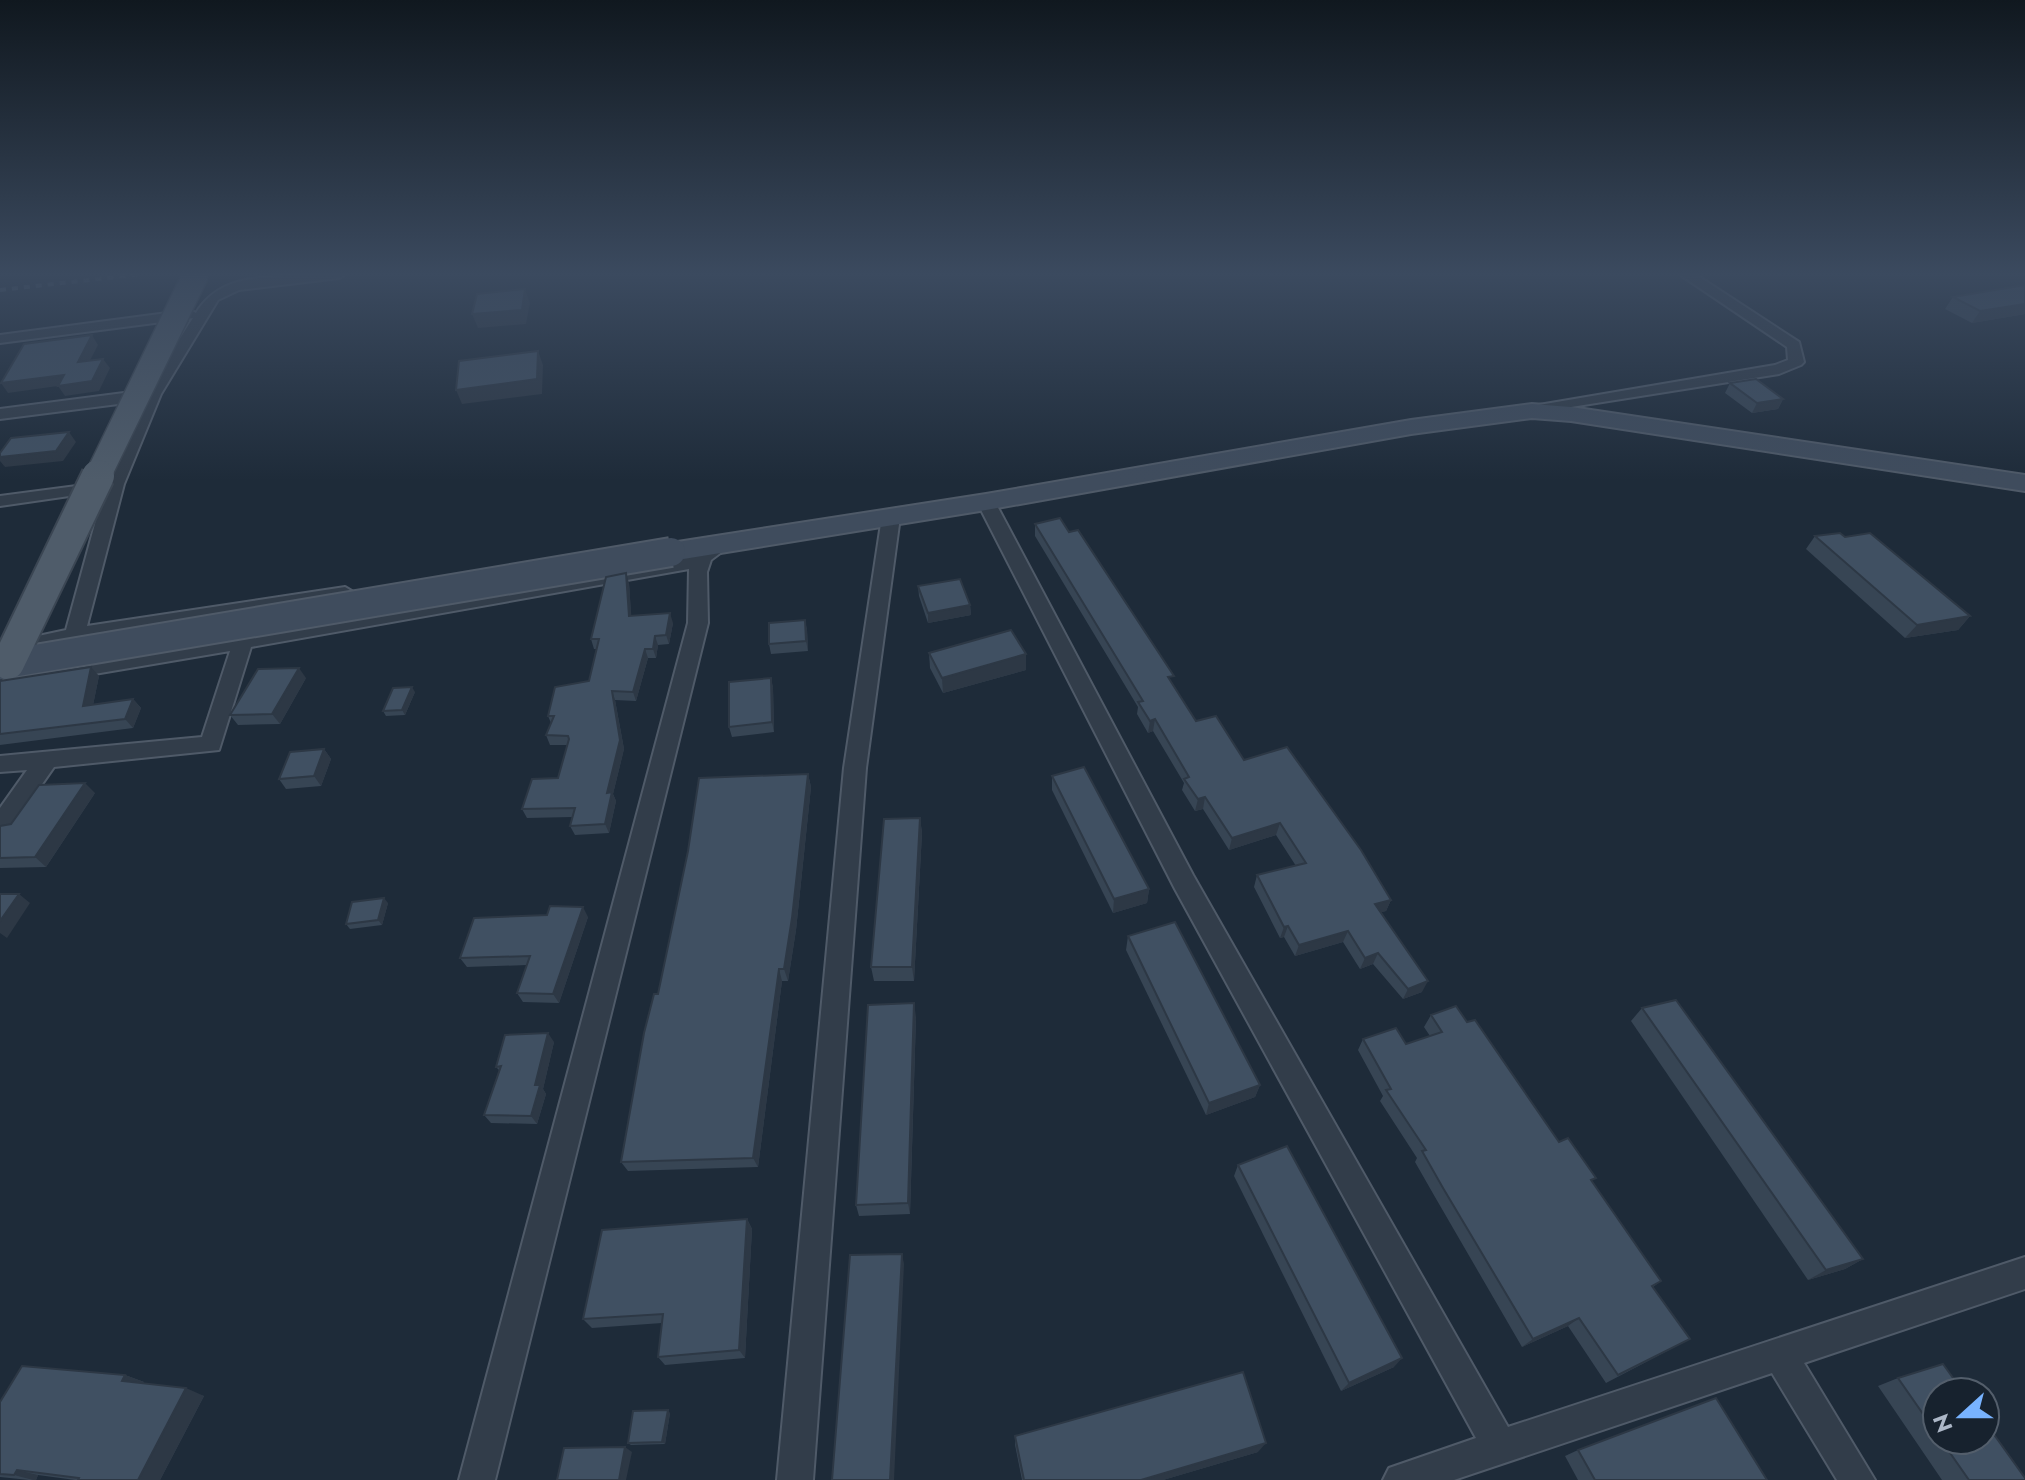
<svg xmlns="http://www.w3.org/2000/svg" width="2025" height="1480" font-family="Jost,sans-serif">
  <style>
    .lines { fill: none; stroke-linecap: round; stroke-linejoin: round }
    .street-casing { stroke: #4f5a68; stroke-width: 4 }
    .secondary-casing { stroke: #4f5a68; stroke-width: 4 }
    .street { fill: #323d4a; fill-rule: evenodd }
    .secondary { fill: #3f4c5d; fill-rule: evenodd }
    .rail { stroke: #536171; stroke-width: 4; stroke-dasharray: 6 6; stroke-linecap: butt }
    .secondary-bridge-casing { stroke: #4f5a68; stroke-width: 32; stroke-linecap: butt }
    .primary-bridge-far1-casing { stroke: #3b4653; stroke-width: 28; stroke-linecap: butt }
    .primary-bridge-casing { stroke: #3b4653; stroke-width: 36; stroke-linecap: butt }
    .secondary-bridge { stroke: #3f4c5d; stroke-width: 28 }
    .primary-bridge-far1 { stroke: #4f5c6a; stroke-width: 25 }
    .primary-bridge { stroke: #4f5c6a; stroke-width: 32 }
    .wall { fill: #374554 }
    .shaded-wall { fill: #2d3845 }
    .building { fill: #405062; stroke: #2d3845; stroke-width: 2 }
  </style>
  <rect width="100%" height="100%" fill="#1e2b39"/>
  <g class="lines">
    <g class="street-casing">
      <g id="street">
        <path d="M306,274H346L339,278L239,290L218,300L161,394L124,484L87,626L345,587L355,593L352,597L75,642L8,656L1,654V644L66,630L104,491L0,506V496L107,482L142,401L0,419V409L147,390L193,318L0,343V335L190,310L196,313C221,273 263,279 306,274Z"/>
        <path d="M1679,274H1695L1799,342L1804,362L1801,365L1779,374L1527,414L1525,411L1533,406L1775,365L1788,360L1787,347Z"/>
        <path d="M986,497L995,502L1193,875L1508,1427L2025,1257V1289L1804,1363L1875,1480H1837L1772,1373L1454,1480H1383L1389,1468L1476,1438L1175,889L977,502Z"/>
        <path d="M891,512L900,517L866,768L813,1480H777L844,768L882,517Z"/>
        <path d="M726,536L735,542L711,560L707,572L708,623L495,1480H459L688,623L689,569L251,647L219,750L54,767L8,833L0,835V808L27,770L0,772V756L202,737L230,651L0,690V676L234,636L239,626H253L256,632L674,562Z"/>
      </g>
    </g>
    <g class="secondary-casing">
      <path id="secondary" d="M1532,404L1571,407L2025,475V491L1571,421L1532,418L1411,434L986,510L671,561L661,558L657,552L661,546L671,543L986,494L1411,420Z"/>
    </g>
    <use href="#street" class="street"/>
    <use href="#secondary" class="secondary"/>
    <path class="rail" d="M0,290L142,274"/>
    <g class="secondary-bridge-casing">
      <path id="secondary-bridge" d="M0,665L671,552"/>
    </g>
    <g class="primary-bridge-far1-casing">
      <path id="primary-bridge-far1" d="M97,478L196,274"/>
    </g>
    <g class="primary-bridge-casing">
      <path id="primary-bridge" d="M8,663L98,476"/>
    </g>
    <use href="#secondary-bridge" class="secondary-bridge"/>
    <use href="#primary-bridge-far1" class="primary-bridge-far1"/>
    <use href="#primary-bridge" class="primary-bridge"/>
  </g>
  <g class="wall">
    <path d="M2025,285V314L1972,323L1945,309L1953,297Z"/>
    <path d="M1730,383L1783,399L1778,409L1752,413L1725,393Z"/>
    <path d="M1035,524L1173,685L1196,721L1244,760L1391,900L1386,911L1381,912L1422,992L1403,999L1373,964L1360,969L1343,942L1295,956L1284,937L1280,938L1254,887L1257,875L1296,866L1276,835L1229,850L1203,809L1195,811L1182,790L1184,783L1153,731L1148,733L1137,714L1138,707L1035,536Z"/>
    <path d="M1815,536L1845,537L1970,616L1958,630L1905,638L1806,549Z"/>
    <path d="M629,583L631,616L673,623L669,644L658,645L656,658H648L636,701L615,700L624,749L613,794L616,801L609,833L575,835L570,826L572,817L527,818L522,809L558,778L567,745H550L546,735L551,723L548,716L589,681L596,649H594L591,639Z"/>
    <path d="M918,586L970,605L971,615L928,623L919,596Z"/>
    <path d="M805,620L807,630L808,651L771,654L769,644Z"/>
    <path d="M929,653L1026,670L943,693L930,668Z"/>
    <path d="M99,676L93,705L133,699L141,708L133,728L0,745V681Z"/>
    <path d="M306,678L280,724L238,725L230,715Z"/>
    <path d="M771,678L773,688L774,732L732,737L729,727Z"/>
    <path d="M415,692L405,715L386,716L383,711Z"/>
    <path d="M324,749L331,759L321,786L286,789L279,779Z"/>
    <path d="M808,774L811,787L796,930L788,981H782L758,1167L628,1171L621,1162L658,994Z"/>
    <path d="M1052,776L1149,889L1147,903L1113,913L1052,790Z"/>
    <path d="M95,793L46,867L0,868V826L11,824Z"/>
    <path d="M920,818L922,833L914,981H874L871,967Z"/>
    <path d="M388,903L382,925L350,929L346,924Z"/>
    <path d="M588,917L559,1003L523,1002L517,993L527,965L467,967L460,958Z"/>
    <path d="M1128,936L1260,1085L1255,1097L1206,1115L1126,950Z"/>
    <path d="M1642,1008L1863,1259L1845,1269L1808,1280L1631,1021Z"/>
    <path d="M1431,1015L1467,1022L1559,1142L1592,1182L1661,1281L1653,1287L1690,1339L1606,1383L1568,1326L1522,1347L1435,1197L1415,1162L1417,1158L1380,1101L1383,1096L1358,1050L1363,1039L1406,1044L1430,1036L1424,1027Z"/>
    <path d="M916,1017L910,1214L859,1216L856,1205Z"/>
    <path d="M554,1042L543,1089L546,1094L537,1124L491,1123L484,1115L499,1070L496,1067Z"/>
    <path d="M1238,1165L1394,1367L1341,1391L1234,1176Z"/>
    <path d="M747,1219L752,1229L745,1358L665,1365L658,1357L662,1323L592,1328L583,1319Z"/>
    <path d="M125,1375L144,1382L143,1383L204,1396L160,1480H75L38,1475L36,1480H29L0,1477V1402Z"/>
    <path d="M1898,1378L1937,1392V1440H1985L2025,1480H1942L1878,1386Z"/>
    <path d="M670,1413L665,1444L631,1445L628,1443Z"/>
    <path d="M1015,1436L1258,1452L1163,1480H1022L1015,1445Z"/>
    <path d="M1578,1450L1767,1480H1578L1565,1456Z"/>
  </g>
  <g class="shaded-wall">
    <path d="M525,289L530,303L526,324L478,328L472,314Z"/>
    <path d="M2025,304V314L1972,323L1980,311Z"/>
    <path d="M92,335L98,345L84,372L78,362Z"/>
    <path d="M538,351L543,365L542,394L462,404L456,390Z"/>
    <path d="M103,359L110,368L99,391L65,396L58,386L8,393L1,383Z"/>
    <path d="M1783,399L1778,409L1752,413L1757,403Z"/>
    <path d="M69,432L76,442L63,461L5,467L0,461V457Z"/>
    <path d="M626,573L629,583L632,625L629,616Z"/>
    <path d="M970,605L971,615L928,623V613Z"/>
    <path d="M670,613L673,623L669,644L666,635Z"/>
    <path d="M1970,616L1958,630L1905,638L1917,625Z"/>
    <path d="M805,620L807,630L808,651L806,641Z"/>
    <path d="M655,636L658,645L656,658L653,649Z"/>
    <path d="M645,649L648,658L636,701L633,692Z"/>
    <path d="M1026,654V670L943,693L942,678Z"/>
    <path d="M91,667L99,676L91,715L83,706Z"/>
    <path d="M299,668L306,678L280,724L272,714Z"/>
    <path d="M771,678L773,688L774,732L772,722Z"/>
    <path d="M412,687L415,692L405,715L402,710Z"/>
    <path d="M612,691L615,700L624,749L613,794L616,801L609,833L605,824Z"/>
    <path d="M133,699L141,708L133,728L125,719Z"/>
    <path d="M1155,719L1153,731L1148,733L1150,721Z"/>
    <path d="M324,749L331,759L321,786L314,776Z"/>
    <path d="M808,774L811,787L796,930L788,981L784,969Z"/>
    <path d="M85,783L95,793L46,867L35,857Z"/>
    <path d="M1205,797L1203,809L1195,811L1198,799Z"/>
    <path d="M920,818L922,833L914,981L912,967Z"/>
    <path d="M1280,823L1276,835L1229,850L1232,838Z"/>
    <path d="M1149,889L1147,903L1113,913L1114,899Z"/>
    <path d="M19,894L30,903L7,938L0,933V921Z"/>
    <path d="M384,898L388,903L382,925L378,920Z"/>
    <path d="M1391,900L1386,911L1370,915L1375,904Z"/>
    <path d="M583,907L588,917L559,1003L553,994Z"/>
    <path d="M1288,926L1284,937L1280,938L1284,927Z"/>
    <path d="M1348,931L1343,942L1295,956L1299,945Z"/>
    <path d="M1378,953L1373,964L1360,969L1365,958Z"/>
    <path d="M779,969L782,981L758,1167L753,1158Z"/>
    <path d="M1428,981L1422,992L1403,999L1408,989Z"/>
    <path d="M914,1003L916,1017L910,1214L908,1203Z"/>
    <path d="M548,1033L554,1042L543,1089L546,1094L537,1124L531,1116L535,1085Z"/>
    <path d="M1260,1085L1255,1097L1206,1115L1209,1103Z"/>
    <path d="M747,1219L752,1229L745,1358L739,1350Z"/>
    <path d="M902,1254L904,1264L894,1480H890Z"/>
    <path d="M1863,1259L1845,1269L1808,1280L1826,1270Z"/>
    <path d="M1579,1318L1568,1326L1522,1347L1533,1339Z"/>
    <path d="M1402,1358L1394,1367L1341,1391L1349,1383Z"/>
    <path d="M125,1375L144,1382L141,1388L122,1381Z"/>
    <path d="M186,1388L204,1396L160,1480H138Z"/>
    <path d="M668,1410L670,1413L665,1444L662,1442Z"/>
    <path d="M1266,1443L1258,1452L1163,1480H1141Z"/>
    <path d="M625,1447L632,1452L626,1480H619Z"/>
    <path d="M17,1470L38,1475L36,1480H33L14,1475Z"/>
  </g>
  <g class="building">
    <path d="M2025,285V304L1980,311L1953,297Z"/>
    <path d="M525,289L522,310L472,314L477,294Z"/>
    <path d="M92,335L78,362L103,359L92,381L58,386L64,375L1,383L24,344Z"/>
    <path d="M538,351L537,379L456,390L459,361Z"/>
    <path d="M1756,379L1783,399L1757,403L1730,383Z"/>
    <path d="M69,432L56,451L0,457V453L11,438Z"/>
    <path d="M1060,518L1069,532L1078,530L1174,676L1168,677L1196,721L1216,716L1244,760L1287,747L1361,850L1391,900L1375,904L1428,981L1408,989L1378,953L1365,958L1348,931L1299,945L1288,926L1284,927L1257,875L1306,863L1280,823L1232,838L1205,797L1198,799L1184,779L1189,777L1155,719L1150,721L1138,702L1143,701L1035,524Z"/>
    <path d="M1840,533L1845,537L1870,533L1970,616L1917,625L1815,536Z"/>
    <path d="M626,573L629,616L670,613L666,635L655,636L653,649H645L633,692L612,691L620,740L607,793L612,792L605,824L570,826L575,808L522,809L532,779L558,778L569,739L568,736L546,735L554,716H548L555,687L589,681L599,639H591L606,577Z"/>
    <path d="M960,579L970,605L928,613L918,586Z"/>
    <path d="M805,620L806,641L769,644V623Z"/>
    <path d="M1011,630L1026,654L942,678L929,653Z"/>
    <path d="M91,667L83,706L133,699L125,719L0,734V681Z"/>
    <path d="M299,668L272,714L230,715L258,669Z"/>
    <path d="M771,678L772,722L729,727V682Z"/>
    <path d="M412,687L402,710L383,711L393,688Z"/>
    <path d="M324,749L314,776L279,779L290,752Z"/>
    <path d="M1084,767L1149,889L1114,899L1052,776Z"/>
    <path d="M808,774L792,918L784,969H779L753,1158L621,1162L644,1033L654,994H658L688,851L699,778Z"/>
    <path d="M85,783L35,857L0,858V826L11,824L39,785Z"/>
    <path d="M920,818L912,967H871L884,819Z"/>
    <path d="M0,894H19L0,921Z"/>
    <path d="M384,898L378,920L346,924L352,902Z"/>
    <path d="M550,906L583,907L553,994L517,993L530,956L460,958L474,918L547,915Z"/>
    <path d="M1175,922L1260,1085L1209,1103L1128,936Z"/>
    <path d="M1676,1000L1863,1259L1826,1270L1642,1008Z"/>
    <path d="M914,1003L908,1203L856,1205L868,1005Z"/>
    <path d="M1456,1006L1467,1022L1475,1020L1559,1142L1568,1138L1596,1178L1591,1180L1661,1281L1652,1286L1690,1339L1618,1375L1579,1318L1533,1339L1443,1188L1422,1151L1426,1150L1386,1090L1391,1089L1363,1039L1396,1028L1406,1044L1442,1032L1431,1015Z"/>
    <path d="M548,1033L535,1085H540L531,1116L484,1115L501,1066L496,1067L505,1035Z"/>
    <path d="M1287,1146L1402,1358L1349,1383L1238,1165Z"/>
    <path d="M747,1219L739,1350L658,1357L663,1314L583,1319L602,1230Z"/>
    <path d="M902,1254L890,1480H832L850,1255Z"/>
    <path d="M1943,1364L1963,1392H1937V1434L1898,1378Z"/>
    <path d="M22,1366L125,1375L122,1381L186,1388L138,1480H78L79,1478L17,1470L14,1475L0,1474V1402Z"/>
    <path d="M1243,1372L1266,1443L1141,1480H1024L1015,1436Z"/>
    <path d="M1716,1398L1767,1480H1595L1578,1450Z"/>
    <path d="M668,1410L662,1442L628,1443L633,1411Z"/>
    <path d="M1985,1422L2025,1478V1480H1969L1941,1440H1985Z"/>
    <path d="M625,1447L619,1480H557L564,1448Z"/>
  </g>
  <linearGradient id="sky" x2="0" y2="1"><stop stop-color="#10181f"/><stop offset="0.57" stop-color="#3b4a5f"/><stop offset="1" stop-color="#3b4a5f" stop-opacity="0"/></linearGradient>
  <rect width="2025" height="481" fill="url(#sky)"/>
  <g transform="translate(1961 1416) rotate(249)"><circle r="38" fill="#17222e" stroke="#535e6b" stroke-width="2"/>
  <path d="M0-6L14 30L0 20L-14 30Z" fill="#78b3ff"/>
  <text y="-12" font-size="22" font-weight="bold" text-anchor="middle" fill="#acb7c7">N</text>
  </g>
</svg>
